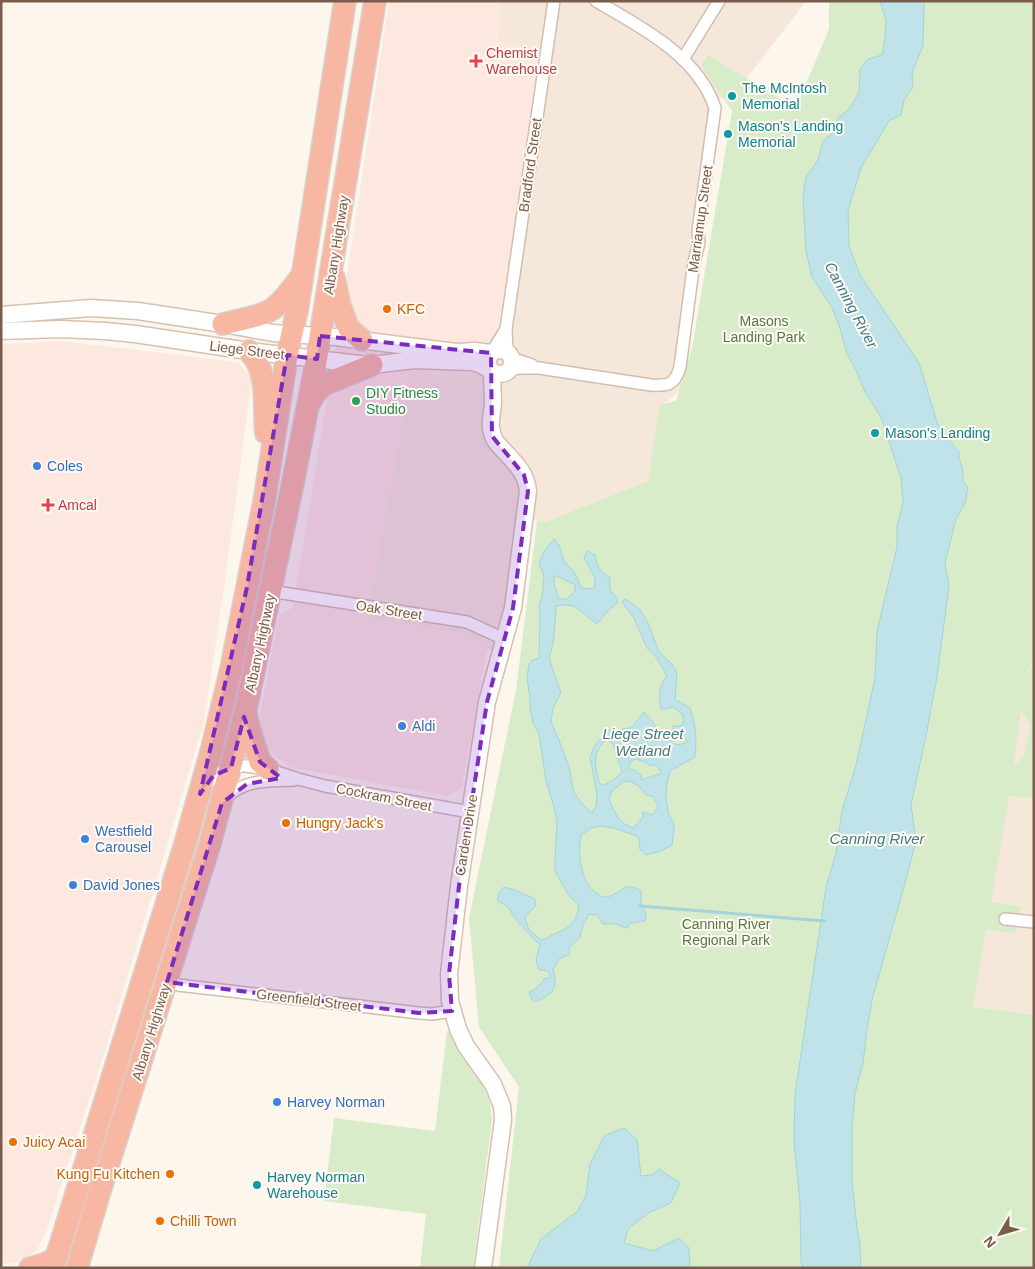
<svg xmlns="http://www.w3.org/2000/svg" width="1035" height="1269" font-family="Helvetica,sans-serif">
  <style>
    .residential { fill: #f5e8da }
    .commercial { fill: #fde8e0 }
    .green { fill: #d8ecc9; fill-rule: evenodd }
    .water { fill: #bfe3e8; stroke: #a5d3da; fill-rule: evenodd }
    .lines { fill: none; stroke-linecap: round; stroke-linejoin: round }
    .stream { stroke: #a5d3da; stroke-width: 3 }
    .street-casing { stroke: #d1beb0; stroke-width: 14 }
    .secondary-casing { stroke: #d6c0b0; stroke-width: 19 }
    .highway-casing { stroke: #dad1cd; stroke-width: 24 }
    .street { stroke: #fff; stroke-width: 11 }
    .secondary { stroke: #fff; stroke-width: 16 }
    .highway { stroke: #f7b7a3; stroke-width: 21 }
    .marked { fill: #7b2cbf; fill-opacity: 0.2; stroke: #7b2cbf; stroke-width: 4; stroke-dasharray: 10 6; stroke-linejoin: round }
    .health-dot { fill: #e0444e; stroke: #fffaf3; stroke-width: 2 }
    .culture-dot { fill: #0f9aa8; stroke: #fffaf3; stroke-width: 2 }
    .food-dot { fill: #e8710a; stroke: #fffaf3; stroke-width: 2 }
    .leisure-dot { fill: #2e9e5b; stroke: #fffaf3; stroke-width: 2 }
    .shop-dot { fill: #3f7fe0; stroke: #fffaf3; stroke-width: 2 }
    .labels { text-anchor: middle; stroke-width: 4; stroke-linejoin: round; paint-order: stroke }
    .health-label { font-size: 14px; fill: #be3a42; stroke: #fffaf3; text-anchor: start }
    .culture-label { font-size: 14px; fill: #0d838f; stroke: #fffaf3; text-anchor: start }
    .street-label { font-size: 14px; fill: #7a5c4d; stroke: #fffaf3 }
    .food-label { font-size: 14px; fill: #c56008; stroke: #fffaf3; text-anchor: start }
    .park-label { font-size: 14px; fill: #537a41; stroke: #fffaf3 }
    .leisure-label { font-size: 14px; fill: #27864d; stroke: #fffaf3; text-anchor: start }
    .shop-label { font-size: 14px; fill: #366cbe; stroke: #fffaf3; text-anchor: start }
    .water-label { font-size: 15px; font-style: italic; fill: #437c86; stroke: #fffaf3 }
  </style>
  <rect width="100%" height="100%" fill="#fdf6ec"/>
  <g class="residential">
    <path d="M501,1H806L744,82L720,99L684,387L663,405L651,484L555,525L530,520L505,648L487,650L484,643L367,618L410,374L487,375L499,327L540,51L497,41Z"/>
    <path d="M1034,658V1015L973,1008L984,929L1016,933L1021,906L989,902L1009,793L1027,670Z"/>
  </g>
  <g class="commercial">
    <path d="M389,1H501L497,41L540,51L499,327L487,375L410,374L367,618L464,633L484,643L487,650L462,788L447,796L289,767L265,748L260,715L279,616L293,607L345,287Z"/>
    <path d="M61,341L238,362L252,378L224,587L204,722L103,1057L46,1232L38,1248L31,1255L17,1262L1,1264V344Z"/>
  </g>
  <g class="green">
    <path d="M829,1H1034V658L1027,673L1034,664V798L1009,796L991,902L1021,906L1016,933L986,930L973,1007L1034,1015V1268H499L519,1087L479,1027L469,918L516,690L537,521L545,522L648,481L660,405L676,401L692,348L732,111L701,66L708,55L796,108L829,29ZM1021,711L1031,725L1024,755L1014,766Z"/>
    <path d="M447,1031L452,1032L457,1046L482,1084L490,1103L492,1120L473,1268H420L426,1214L324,1201L334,1118L435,1131Z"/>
  </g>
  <g class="water">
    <path d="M880,1H924L923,46L912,72L913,87L904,100L901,115L889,121L861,168L854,191L848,211L849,246L860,275L919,363L937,422L941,430L959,452V458L963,470V481L968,488L965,503L956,519L945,563L949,586L937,677L926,736L911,805L916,841L905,883L872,1000L867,1030L863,1063L855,1093L852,1128V1182L857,1227L860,1245L861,1268H803L801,1261L800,1202L794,1143L795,1094L826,887L836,853L842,811L856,765L875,678L877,631L897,547V526L903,502L901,478L881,417L865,392L855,368L847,354L839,325L831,306L812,277L806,251L803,197L806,177L818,160L823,141L835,131L837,119L850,108L859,92L860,69L868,59L882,55L885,38L886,20Z"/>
    <path d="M554,539L559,545L564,561L574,572L578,579L581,588L594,589L595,578L584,558L587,551L595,555C598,568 599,570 610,578V590L617,598L618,602L605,614L597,624L574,606L566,605L556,606C555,624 555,641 549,658L561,693L553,708L551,722L559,740L569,767L574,793L580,801L592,813L596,806L597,794L590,757L595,745L609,730H617L631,728L644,712L653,722L661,736C675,740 672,749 687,742L684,737L673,730V726H680L683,724V715L673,707L666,709H661C659,697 658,686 667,676L656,657L647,648L634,618L622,602L625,599L640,609L648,623L659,652L672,664L677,673L675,699L690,708C696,725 697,739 695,757L670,771L667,783L666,798L669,815L674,824V831L672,845L661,851L646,855L639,848L640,841L637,836L614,828L600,826L591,828L581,835C578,850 580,874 589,886C592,890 598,894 602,897C604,897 607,897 610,896C623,891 626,881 641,891V901L646,914L645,921L631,923L627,928L620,926L617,924H603L597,915L589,914L583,925L580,937L569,948L570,954L559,959L555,967L553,969C558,989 554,994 535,1002L532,1000L529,992C536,989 540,985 544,979L551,977L548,971L538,969L536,959L540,945L518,922L507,906L498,901V893L504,887L515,890L535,899L536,906L528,913L525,918L529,930L541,940C546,939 548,937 552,935C569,928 576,924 579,906L568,894L555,871V861L557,822L554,807L546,781L539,733L533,724L530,708V698L527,678L529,664L532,660L539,658L540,615L539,605L542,598L544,576L539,563L544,551ZM557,576L575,585V591C569,597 566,602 558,598C557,589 553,587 554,577ZM607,739L614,745L617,759L620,764L622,773L612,781L603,785L599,783C595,765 591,752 607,739ZM635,759L640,760L652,766L656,765L662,773L641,780V775L635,770L628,769C629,764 631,761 635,759ZM624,781C635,781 640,787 646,795L652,796L658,806L653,815L642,812L643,817L633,828C618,823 615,813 609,799L612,791Z"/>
    <path d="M624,1128L637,1140L641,1176L652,1175L659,1169L680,1183L671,1203L648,1213L628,1229L624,1243L653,1251L679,1238L689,1248L690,1268H527L541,1239L578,1211L586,1195L590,1164L605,1135Z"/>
  </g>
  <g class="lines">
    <path class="stream" d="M640,906L825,921"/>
    <g class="street-casing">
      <g id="street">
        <path d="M683,59L719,1"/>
        <path d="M507,351L506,329L554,1"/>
        <path d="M492,352L506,329"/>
        <path d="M512,360L520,361L532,365"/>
        <path d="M509,370L520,368H539L651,385C668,386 675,385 680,367L694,262L699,243L698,231L715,108C698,56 641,27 596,1"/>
        <path d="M270,591L467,622L504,639"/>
        <path d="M206,786L213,776L220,772L231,768L242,766H246L268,769L298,779L325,786L470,812"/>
        <path d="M225,799C243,779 269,781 294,780"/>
        <path d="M1005,919L1034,922"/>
        <path d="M167,982L178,985L419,1013L432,1014L452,1011"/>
      </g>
    </g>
    <g class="secondary-casing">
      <g id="secondary">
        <path d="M1,315L91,308L138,311L223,324L273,333L335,337L456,352L475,351L491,353"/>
        <path d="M1,331L61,329L105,331L135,334L249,351L359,364L372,365L414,360L472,362L482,365L491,371"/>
        <circle cx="500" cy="362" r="12"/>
        <path d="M483,1268L503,1120L502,1106L493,1084L466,1046L458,1029L450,1001L449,974L459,886L487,702L513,608L528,491C526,469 509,458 496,442C487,427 492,418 493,403C493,393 492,382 492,372"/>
      </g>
    </g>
    <g class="highway-casing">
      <g id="highway">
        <path d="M334,278L340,306L349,329L362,340"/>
        <path d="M223,324C238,320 255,318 269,311C282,304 292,288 301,277"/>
        <path d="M249,351C270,373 263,405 266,433"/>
        <path d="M309,403L316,392L323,385L372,365"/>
        <path d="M246,715L252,738L260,762L268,769"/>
        <path d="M30,1268L45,1264L56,1258"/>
        <path d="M53,1268L185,844L211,752L231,669L250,572L264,502L287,355L297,311L345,1"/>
        <path d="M77,1268L99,1194L210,843L245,713L293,482L314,374L375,1"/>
      </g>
    </g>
    <use href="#street" class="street"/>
    <use href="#secondary" class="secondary"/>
    <use href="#highway" class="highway"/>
  </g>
  <path class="marked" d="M320,336L491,353L492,436L524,475L528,491L513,608L487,702L459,886L449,974L452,1011L419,1013L167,982L222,803L247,784L281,778L260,762L244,717L231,768L213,776L200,794L247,587L287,355L317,359Z"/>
  <g class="health-dot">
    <path d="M473.5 53.5h5v5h5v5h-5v5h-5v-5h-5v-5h5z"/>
    <path d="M45.5 497.5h5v5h5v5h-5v5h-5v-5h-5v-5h5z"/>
  </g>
  <g class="culture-dot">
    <circle cx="732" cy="96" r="5"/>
    <circle cx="728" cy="134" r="5"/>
    <circle cx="875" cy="433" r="5"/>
    <circle cx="257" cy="1185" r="5"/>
  </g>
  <g class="food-dot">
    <circle cx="387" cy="309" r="5"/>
    <circle cx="286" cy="823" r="5"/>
    <circle cx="13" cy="1142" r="5"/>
    <circle cx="170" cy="1174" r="5"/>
    <circle cx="160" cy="1221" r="5"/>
  </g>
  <circle class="leisure-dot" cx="356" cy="401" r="5"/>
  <g class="shop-dot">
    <circle cx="37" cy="466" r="5"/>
    <circle cx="402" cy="726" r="5"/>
    <circle cx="85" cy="839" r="5"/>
    <circle cx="73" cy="885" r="5"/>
    <circle cx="277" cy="1102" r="5"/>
  </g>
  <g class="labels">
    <g class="health-label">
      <text x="486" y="58">Chemist<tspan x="486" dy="16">Warehouse</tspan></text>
      <text x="58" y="510">Amcal</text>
    </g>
    <g class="culture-label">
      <text x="742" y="93">The McIntosh<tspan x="742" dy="16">Memorial</tspan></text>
      <text x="738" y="131">Mason's Landing<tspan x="738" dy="16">Memorial</tspan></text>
      <text x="885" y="438">Mason's Landing</text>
      <text x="267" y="1182">Harvey Norman<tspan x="267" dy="16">Warehouse</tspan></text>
    </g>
    <g class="street-label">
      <text transform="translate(530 165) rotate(-82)" y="5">Bradford Street</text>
      <text transform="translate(700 219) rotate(-82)" y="5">Marriamup Street</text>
      <text transform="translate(336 245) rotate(-81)" y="5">Albany Highway</text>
      <text transform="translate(247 350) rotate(7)" y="5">Liege Street</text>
      <text transform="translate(389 610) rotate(9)" y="5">Oak Street</text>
      <text transform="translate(260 643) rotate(-78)" y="5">Albany Highway</text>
      <text transform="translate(384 797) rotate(11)" y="5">Cockram Street</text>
      <text transform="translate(466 835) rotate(-81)" y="5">Carden Drive</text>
      <text transform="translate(309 1000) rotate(7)" y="5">Greenfield Street</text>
      <text transform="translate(151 1032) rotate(-73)" y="5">Albany Highway</text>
    </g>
    <g class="food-label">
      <text x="397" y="314">KFC</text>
      <text x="296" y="828">Hungry Jack's</text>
      <text x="23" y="1147">Juicy Acai</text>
      <text x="160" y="1179" text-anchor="end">Kung Fu Kitchen</text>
      <text x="170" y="1226">Chilli Town</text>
    </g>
    <g class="park-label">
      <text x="764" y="326">Masons<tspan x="764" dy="16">Landing Park</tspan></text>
      <text x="726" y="929">Canning River<tspan x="726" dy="16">Regional Park</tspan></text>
    </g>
    <g class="leisure-label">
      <text x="366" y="398">DIY Fitness<tspan x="366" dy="16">Studio</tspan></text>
    </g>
    <g class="shop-label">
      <text x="47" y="471">Coles</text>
      <text x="412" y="731">Aldi</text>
      <text x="95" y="836">Westfield<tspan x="95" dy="16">Carousel</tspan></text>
      <text x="83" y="890">David Jones</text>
      <text x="287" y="1107">Harvey Norman</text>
    </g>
    <g class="water-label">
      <text transform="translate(851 305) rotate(62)" y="5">Canning River</text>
      <text x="643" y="739">Liege Street<tspan x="643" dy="17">Wetland</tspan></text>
      <text x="877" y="844">Canning River</text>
    </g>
  </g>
  <rect width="1035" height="1269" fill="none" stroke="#7a5c4d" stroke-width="5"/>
  <g transform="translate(1000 1234) rotate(232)" stroke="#fffaf3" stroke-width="4" paint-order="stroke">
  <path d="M0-4L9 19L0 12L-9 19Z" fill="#7a5c4d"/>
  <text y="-8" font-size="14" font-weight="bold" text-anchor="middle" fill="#7a5c4d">N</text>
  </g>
</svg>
